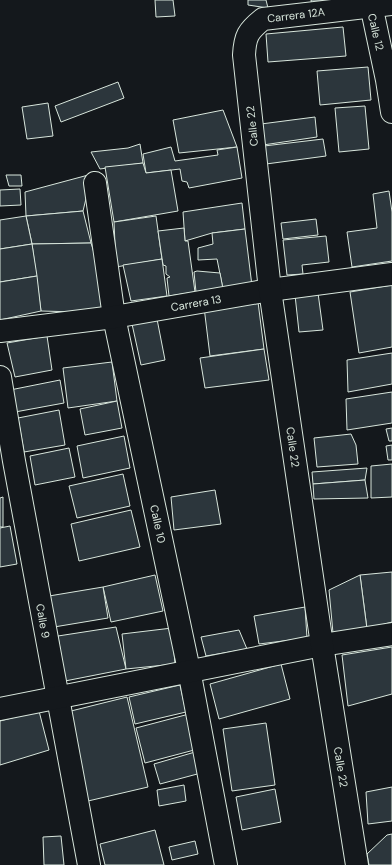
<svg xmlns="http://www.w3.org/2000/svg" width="392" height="865" font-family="'DM Sans',sans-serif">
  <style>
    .building { fill: #2c363c; stroke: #d8e6dc }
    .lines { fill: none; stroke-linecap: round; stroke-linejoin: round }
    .minor-casing { stroke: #d8e6dc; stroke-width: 24 }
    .minor { stroke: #14181c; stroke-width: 22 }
    .labels { text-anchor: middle; stroke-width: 3; stroke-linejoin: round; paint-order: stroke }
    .street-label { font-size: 11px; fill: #d8e6dc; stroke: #14181c }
  </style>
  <rect width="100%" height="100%" fill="#14181c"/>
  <g class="building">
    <path d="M155,0H173L175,16L156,17Z"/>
    <path d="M248,0H266L268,8L248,5Z"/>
    <path d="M311,0H358L312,6Z"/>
    <path d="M343,27L346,56L268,62L266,34Z"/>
    <path d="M368,67L371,100L320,105L317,71Z"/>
    <path d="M118,82L124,98L61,122L55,106Z"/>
    <path d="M48,103L53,136L27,139L22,107Z"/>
    <path d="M365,106L369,149L339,152L335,108Z"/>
    <path d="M223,110L237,147L179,153L173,120Z"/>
    <path d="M315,117L317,137L263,145L261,124Z"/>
    <path d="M323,139L326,156L266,164L264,146Z"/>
    <path d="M140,144L143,163L100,169L91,152L128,148Z"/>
    <path d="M171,147L175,161L218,155L217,150L237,147L242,178L189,188L187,182L182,181L180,169L146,173L143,154Z"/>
    <path d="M143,163L146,173L171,170L178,211L114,222L105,167Z"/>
    <path d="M92,174L83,211L26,216L25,192Z"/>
    <path d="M6,175H21L22,186H9Z"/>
    <path d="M20,189L21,205L0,206V190Z"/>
    <path d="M389,191L392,212V261L352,267L347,232L377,228L373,194Z"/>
    <path d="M242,203L245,229L212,233L185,241L183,212Z"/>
    <path d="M83,211L91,243L32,244L26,216Z"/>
    <path d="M26,216L32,244L0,249V220Z"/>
    <path d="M156,216L162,259L116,267L114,222Z"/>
    <path d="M316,219L318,235L283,239L281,223Z"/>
    <path d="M184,228L185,241H188L195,292L169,296L167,278L170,277L166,274V266L163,265L158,231Z"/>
    <path d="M245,229L252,286L223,289L217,259L198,260V248L213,244L212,233Z"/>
    <path d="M326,236L329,262L302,265L303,274L287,275L283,240Z"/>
    <path d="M91,243L113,313L41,311L32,244Z"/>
    <path d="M32,244L37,276L0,282V249Z"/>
    <path d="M162,259L167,296L131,301L123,265Z"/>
    <path d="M197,271L220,273L223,289L196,292L194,272Z"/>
    <path d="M37,276L41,311L0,320V282Z"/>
    <path d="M392,285V347L359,353L350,292Z"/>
    <path d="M318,293L323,330L299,332L295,295Z"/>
    <path d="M258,302L264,349L210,356L204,307Z"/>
    <path d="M157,319L165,360L141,365L132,324Z"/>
    <path d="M47,336L52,370L15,377L7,343Z"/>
    <path d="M264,349L269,380L205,388L200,358Z"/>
    <path d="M392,353V384L348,392L347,360Z"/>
    <path d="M112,362L117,401L68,408L63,368Z"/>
    <path d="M60,380L64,403L15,412L10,390Z"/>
    <path d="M392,392V423L347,430L346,399Z"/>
    <path d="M117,401L122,428L85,435L80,409Z"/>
    <path d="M59,410L65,445L24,452L18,418Z"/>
    <path d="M392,428V441H389L386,429Z"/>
    <path d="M351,434L356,445L358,464L317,467L314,438Z"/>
    <path d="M124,436L130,468L83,478L77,446Z"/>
    <path d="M392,445V460H388L386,446Z"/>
    <path d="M69,448L75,477L35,485L30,456Z"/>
    <path d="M392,464V497L371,498V466Z"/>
    <path d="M367,468L365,480L313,484L312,472Z"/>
    <path d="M123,474L130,506L77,518L69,486Z"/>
    <path d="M365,480L368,498L314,499L313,484Z"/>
    <path d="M215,490L221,524L174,530L171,497Z"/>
    <path d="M3,497V527H0V498Z"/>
    <path d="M131,510L140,547L79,561L71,524Z"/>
    <path d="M10,526L17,564L0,567V528Z"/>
    <path d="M392,572V622L367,629L360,575Z"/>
    <path d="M155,575L163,611L111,622L103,587Z"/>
    <path d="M360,575L367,629L333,633L329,590Z"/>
    <path d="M103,587L108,618L54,627L49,596Z"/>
    <path d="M305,607L307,638L259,644L254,616Z"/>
    <path d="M116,627L126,669L65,681L58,636Z"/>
    <path d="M172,628L175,664L126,669L122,634Z"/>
    <path d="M239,630L247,649L206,656L201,637Z"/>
    <path d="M392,647V694L348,706L342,655Z"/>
    <path d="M281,664L290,699L219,719L210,684Z"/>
    <path d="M180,685L186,712L135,724L129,697Z"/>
    <path d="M127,697L148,787L88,801L67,712Z"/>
    <path d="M39,711L49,750L0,765V721Z"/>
    <path d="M189,714L198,749L145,763L136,728Z"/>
    <path d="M266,723L275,785L232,791L223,729Z"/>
    <path d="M195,752L201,773L160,784L154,764Z"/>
    <path d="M184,785L186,801L159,806L157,790Z"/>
    <path d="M392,787V821L368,824L366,792Z"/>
    <path d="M275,789L281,822L242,830L236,797Z"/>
    <path d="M155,830L164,865H105L100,844Z"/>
    <path d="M392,834V865H369L367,854L387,835Z"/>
    <path d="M61,836L64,865H44L43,837Z"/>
    <path d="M195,841L198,854L172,860L169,847Z"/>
  </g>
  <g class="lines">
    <g class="minor-casing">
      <g id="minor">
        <path d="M370,0L387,80L392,112"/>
        <path d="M95,183L114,317L189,670L226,865"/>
        <path d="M0,331L114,317L270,290L392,274"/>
        <path d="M0,377L14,461L89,865"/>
        <path d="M0,709L322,645L392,634"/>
        <path d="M357,865L322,645L270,290L244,55C245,36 248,31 263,19L392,4"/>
      </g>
    </g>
    <use href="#minor" class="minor"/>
  </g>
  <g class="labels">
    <g class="street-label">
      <text transform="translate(296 15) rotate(-7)" y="4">Carrera 12A</text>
      <text transform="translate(376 32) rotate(77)" y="4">Calle 12</text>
      <text transform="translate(252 126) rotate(-96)" y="4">Calle 22</text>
      <text transform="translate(196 303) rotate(-10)" y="4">Carrera 13</text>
      <text transform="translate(293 447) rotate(82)" y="4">Calle 22</text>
      <text transform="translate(158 524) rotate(78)" y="4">Calle 10</text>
      <text transform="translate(43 621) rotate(80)" y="4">Calle 9</text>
      <text transform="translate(341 767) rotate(81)" y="4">Calle 22</text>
    </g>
  </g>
</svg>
